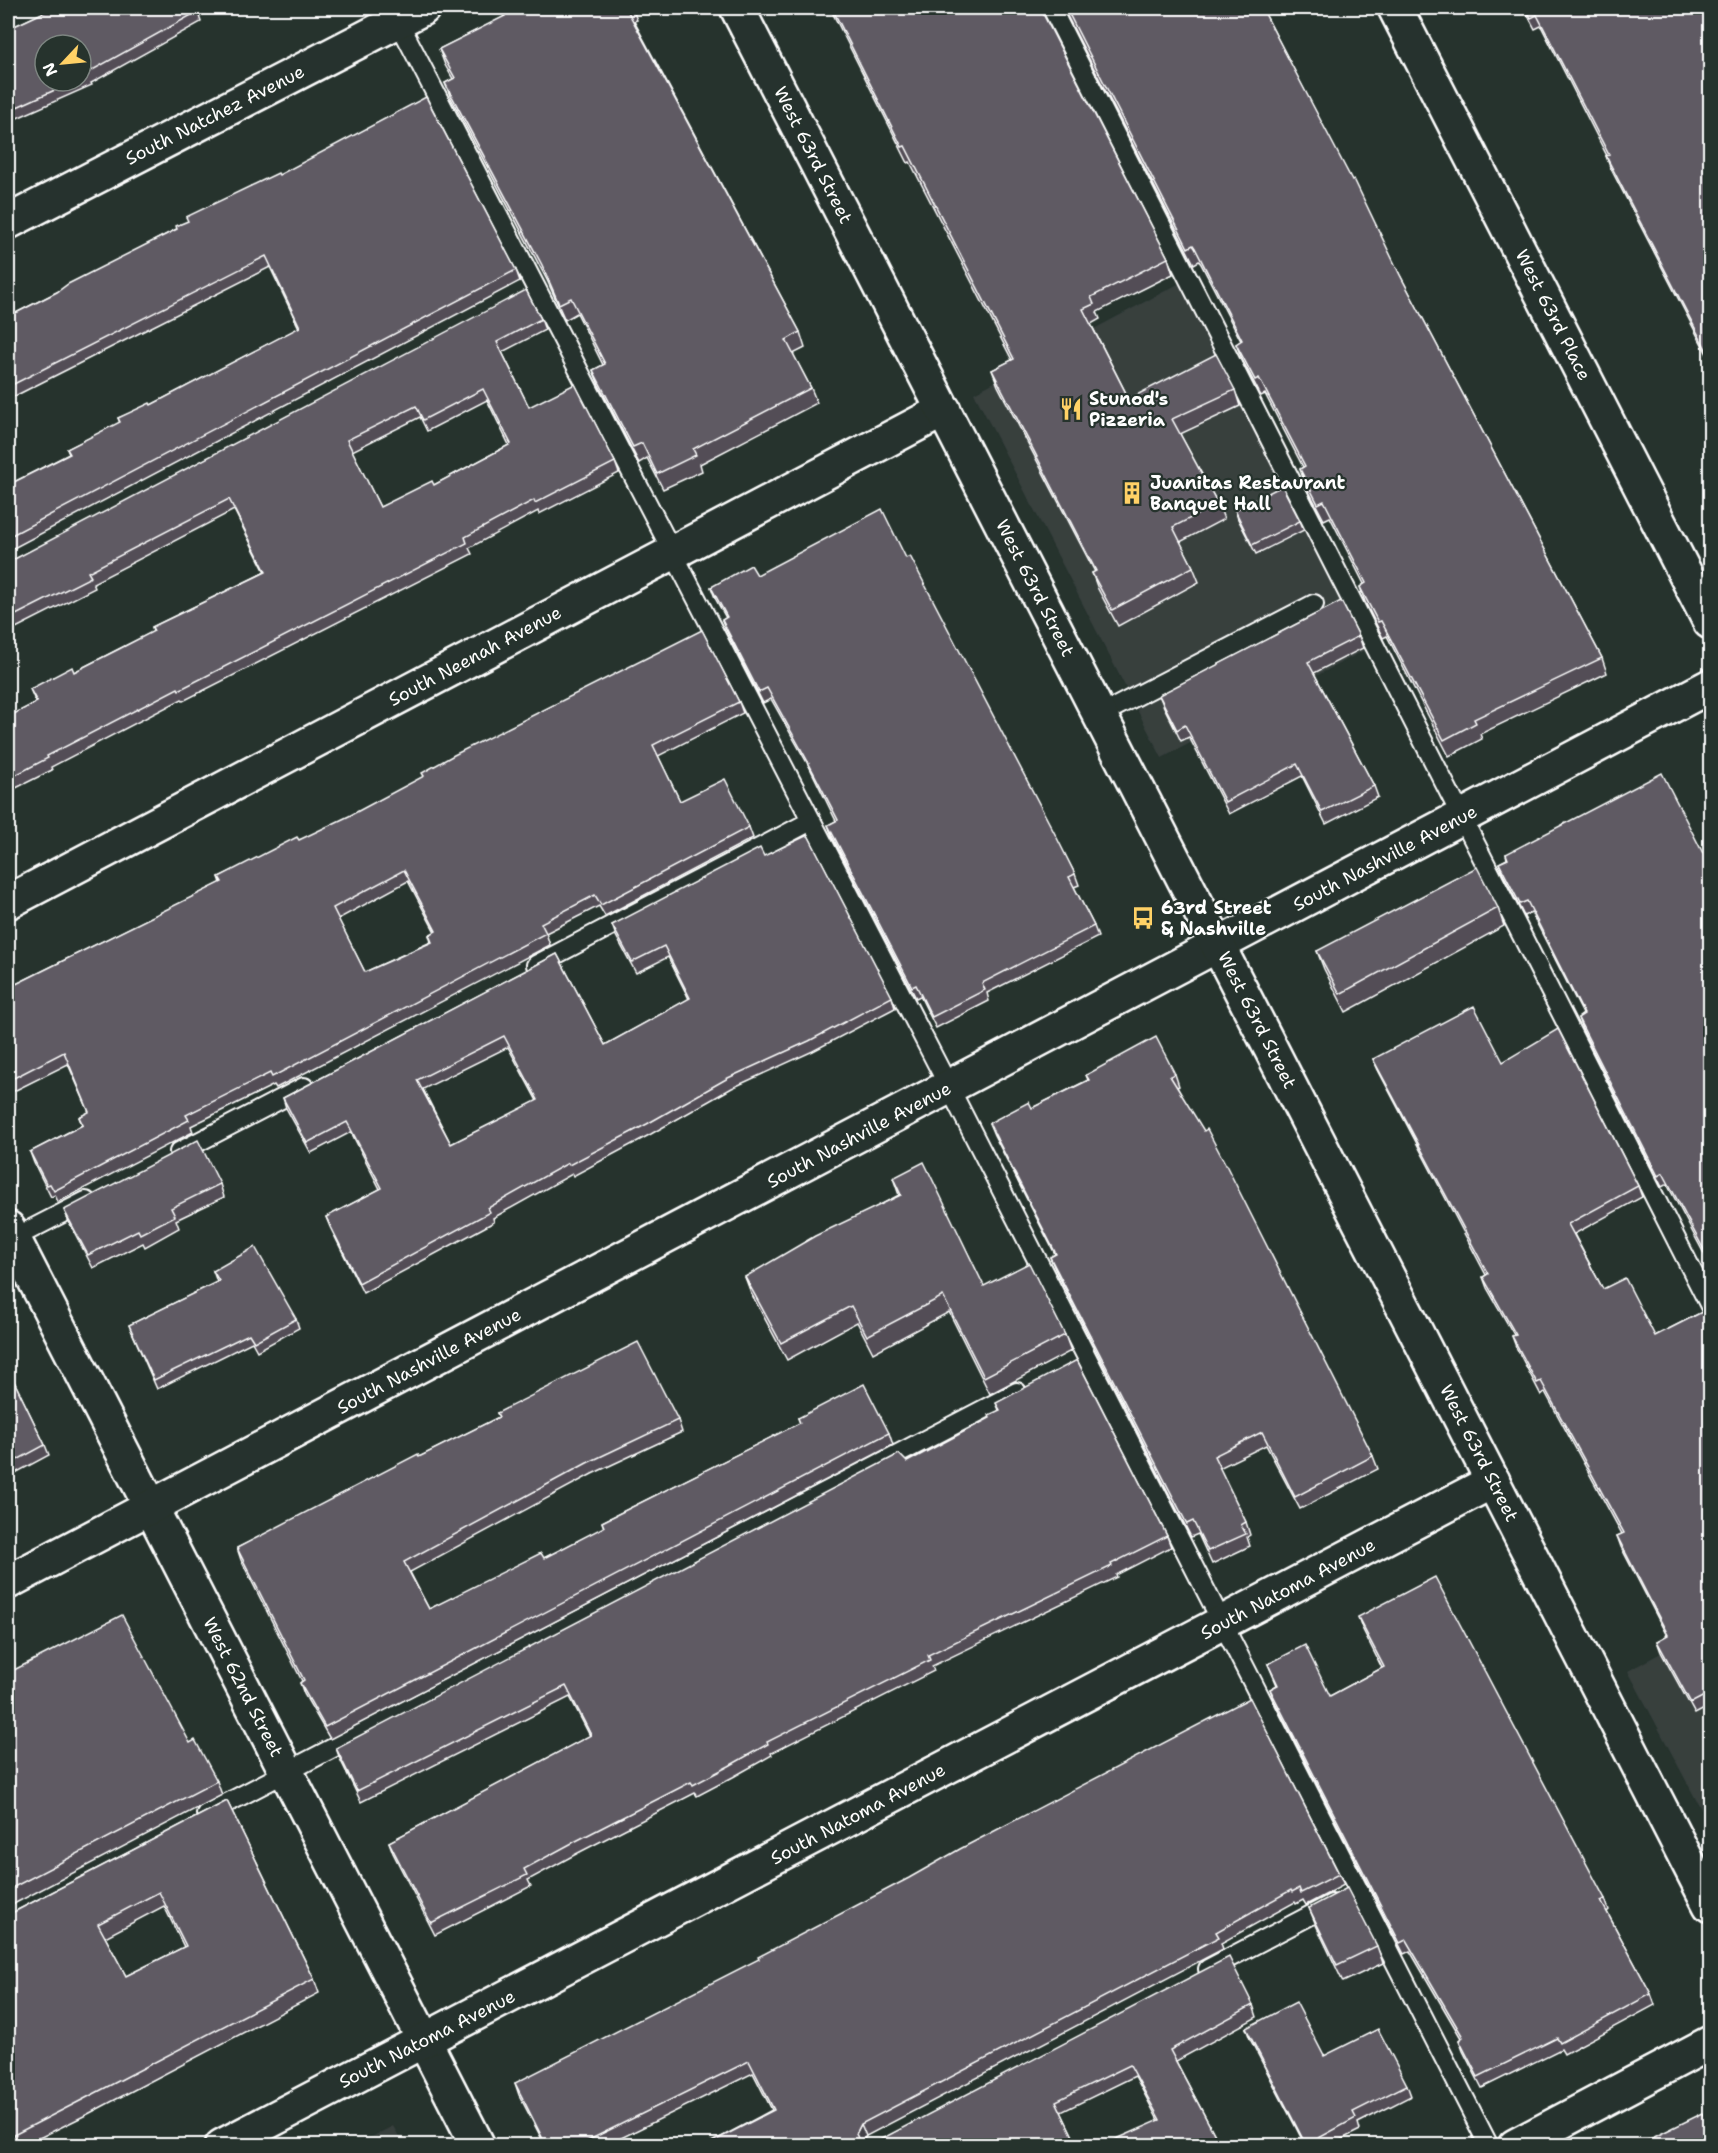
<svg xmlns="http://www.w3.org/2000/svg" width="1718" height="2153" font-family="'Shantell Sans',sans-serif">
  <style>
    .built { fill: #373f3e }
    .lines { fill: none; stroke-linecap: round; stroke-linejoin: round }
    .lane-casing { stroke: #fff; stroke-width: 22 }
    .street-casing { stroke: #fff; stroke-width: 38 }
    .secondary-casing { stroke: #fff; stroke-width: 38 }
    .lane { stroke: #26332d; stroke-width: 18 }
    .street { stroke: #26332d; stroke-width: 33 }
    .secondary { stroke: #26332d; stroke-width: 33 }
    .wall { fill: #524d56; stroke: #fff; stroke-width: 1.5; fill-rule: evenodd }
    .shaded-wall { fill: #423f46; stroke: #fff; stroke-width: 1.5 }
    .building { fill: #5f5a64; stroke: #fff; stroke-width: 1.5; fill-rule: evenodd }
    .labels { text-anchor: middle; stroke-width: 4.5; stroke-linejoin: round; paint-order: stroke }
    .street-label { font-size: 18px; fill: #fff; stroke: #26332d }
    .poi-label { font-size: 18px; font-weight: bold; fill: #fff; stroke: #26332d; text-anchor: start }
  </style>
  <rect width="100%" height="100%" fill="#26332d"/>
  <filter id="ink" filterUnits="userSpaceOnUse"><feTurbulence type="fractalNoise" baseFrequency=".0167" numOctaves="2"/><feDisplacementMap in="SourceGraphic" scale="12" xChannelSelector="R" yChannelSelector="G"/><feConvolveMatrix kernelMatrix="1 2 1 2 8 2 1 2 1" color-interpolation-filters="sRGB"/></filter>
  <g filter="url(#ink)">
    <g class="built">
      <path d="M1182,282L1367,649L1162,758L974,393Z"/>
      <path d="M1710,1626V1826L1628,1671Z"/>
      <path d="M393,2126L404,2145H356Z"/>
    </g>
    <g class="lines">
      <g class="lane-casing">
        <g id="lane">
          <path d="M1051,8L1710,1306"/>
          <path d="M395,15L949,1087L1489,2146"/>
          <path d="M1100,715L1314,604"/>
          <path d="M536,965L811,821"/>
          <path d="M179,1152L304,1087"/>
          <path d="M8,1241L86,1201"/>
          <path d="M206,1814L1017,1392"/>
          <path d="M1208,1969L1332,1904"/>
        </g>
      </g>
      <g class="street-casing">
        <g id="street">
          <path d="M1395,8L1710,622"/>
          <path d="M8,222L423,8"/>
          <path d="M8,902L944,410"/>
          <path d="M8,1228L478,2146"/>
          <path d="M8,1582L1710,686"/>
          <path d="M222,2146L1493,1481"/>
          <path d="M1515,2146L1710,2043"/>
        </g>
      </g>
      <g class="secondary-casing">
        <path id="secondary" d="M737,8L1710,1905"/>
      </g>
      <use href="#lane" class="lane"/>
      <use href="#street" class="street"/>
      <use href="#secondary" class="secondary"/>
    </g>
    <g class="wall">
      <path d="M53,8H216L199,16L201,22L91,83L92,85L8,122V29ZM81,45V81H45Z"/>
      <path d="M513,8H632L637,20L634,21L800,332L805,348L793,354L811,388L817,403L700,464L702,471L663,489L647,458L639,463L599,385L593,370L603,365L577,313L565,320L547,280L451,98L445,83L453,79L445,65L439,49L504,17L503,13Z"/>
      <path d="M830,8H1041L1168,258L1173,274L1097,312L1100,319L1091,324L1129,399L1235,390L1240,406L1180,434L1218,504L1224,519L1180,542L1193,567L1199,582L1118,626L1098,589L1092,573L1095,572L998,386L992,370L1012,360L910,162L908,163Z"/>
      <path d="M1063,8H1262L1278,39L1400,275L1602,658L1607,673L1480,734L1482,739L1449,756L1387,636L1383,638L1365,602L1360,587L1364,584L1330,517L1324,520L1305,484L1300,469L1303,467L1265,394L1261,396L1242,359L1236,344L1241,341L1201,264L1199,261L1194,264Z"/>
      <path d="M1524,8H1710V360L1610,167L1606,156H1607L1541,26L1535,29Z"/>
      <path d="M279,175L516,270L520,281L8,551V485L69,454L67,449L120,423L118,418L151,405L299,328L270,267L11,398L13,404L8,407V317L57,292Z"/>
      <path d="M541,319L545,330L502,352L529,407L615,462L619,473L539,514L538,511L469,548L472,554L183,701L182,699L51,767L52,770L8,792V717L36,703L30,689L74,672L119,649L153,632L152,627L265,572L234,510L93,583L95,588L8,632V562ZM487,400L509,445L434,485L380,507L352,451L420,417L427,431Z"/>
      <path d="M1235,510L1300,521L1304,530L1256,554L1238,519Z"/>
      <path d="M906,558L1075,874L1079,885L1074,887L1094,926L1098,937L987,993L989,1001L936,1028L920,996L916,998L832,836L828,825L836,821L810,768L771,699L763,703L726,630L722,620L726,618L715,598L711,587L757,575Z"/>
      <path d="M1359,636L1363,648L1314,673L1374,786L1378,797L1326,824L1302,776L1229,814L1189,737L1181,741L1164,707L1159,695Z"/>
      <path d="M739,702L743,713L658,756L680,801L749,827L753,838L605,916L599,906L546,933L550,945L276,1088L274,1085L191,1126L193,1132L58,1202L55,1195L51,1197L34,1163L30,1152L82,1125L79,1117L89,1112L68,1064L8,1094V988L221,883L219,877L299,840ZM408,881L435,932L429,935L431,942L365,972L338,919Z"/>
      <path d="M1506,854L1710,867V1265L1667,1184L1662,1187L1582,1029L1578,1018L1583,1014L1531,912L1524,916L1503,874L1499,863L1507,859Z"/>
      <path d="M764,856L892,997L895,1008L813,1051L732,1088L651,1134L573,1176L572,1174L493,1218L494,1222L363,1293L330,1227L326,1217L380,1189L351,1132L311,1153L286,1108L283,1098L557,954L605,1045L689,999L668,957L636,973L616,936L612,925ZM508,1047L537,1101L451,1144L423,1089Z"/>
      <path d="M1498,908L1504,926L1346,1012L1324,969L1317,951Z"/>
      <path d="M1373,1059L1503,1062L1638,1186L1642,1197L1574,1234L1603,1289L1655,1336L1710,1308V1706L1695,1714L1661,1652L1657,1641L1667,1636L1621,1547L1617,1536L1622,1534L1545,1392L1541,1395L1516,1347L1512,1336L1514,1335L1487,1288L1483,1277L1486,1275L1378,1070Z"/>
      <path d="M1175,1074L1179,1086L1177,1087L1373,1456L1378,1469L1300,1509L1266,1445L1219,1468L1246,1522L1250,1535L1247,1537L1250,1546L1212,1564L1198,1534L1191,1537L1055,1269L1050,1257L1055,1254L994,1135L989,1123L1032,1108L1088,1080L1086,1075Z"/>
      <path d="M893,1178L984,1286L1065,1335L1071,1351L990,1394L949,1312L873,1353L857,1322L787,1360L751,1293L745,1277L899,1195Z"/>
      <path d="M220,1184L224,1197L176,1220L179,1228L145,1247L143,1243L93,1268L69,1222L64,1210Z"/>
      <path d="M213,1271L296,1319L299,1328L257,1351L252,1342L157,1389L129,1325L217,1282Z"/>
      <path d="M8,1369L45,1445L49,1455L8,1477Z"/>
      <path d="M996,1403L1167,1536L1171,1547L1116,1575L1117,1577L932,1666L934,1671L771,1753L772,1755L733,1777L697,1796L695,1793L578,1853L528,1880L531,1886L435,1935L393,1853L389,1842L590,1736L570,1697L361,1802L340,1759L336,1748L907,1462L990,1419L999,1410Z"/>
      <path d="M497,1413L678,1420L682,1432L592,1474L410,1572L429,1609L544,1558L604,1528L602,1522L800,1423L798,1418L889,1433L893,1445L330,1739L304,1694L300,1683L302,1681L241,1560L237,1548L499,1417Z"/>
      <path d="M1358,1617L1605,1899L1609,1910L1607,1912L1651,1994L1655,2005L1564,2054L1561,2049L1482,2088L1463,2051L1459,2040L1461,2038L1410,1951L1404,1954L1274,1700L1270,1689L1277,1685L1268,1664L1330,1696L1382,1668L1362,1628Z"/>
      <path d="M8,1673L190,1743L217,1781L222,1795L8,1907Z"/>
      <path d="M227,1801L314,1979L319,1993L88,2114L25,2145H8V1915ZM164,1906L184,1947L126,1976L105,1937Z"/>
      <path d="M1339,1874L1344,1885L1306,1905L1303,1900L1296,1904L1295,1902L1221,1943L1223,1949L866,2136L861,2144H872L1253,2005L1257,2017L1176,2061L1220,2145L1158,2120L1135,2076L1061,2112L1077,2145H706L772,2110L753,2073L607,2145H545L519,2095L515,2083Z"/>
      <path d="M1309,1908L1377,1946L1383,1963L1343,1982L1316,1925Z"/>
      <path d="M1246,2028L1407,2085L1411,2096L1358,2123L1360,2130L1330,2145H1305L1250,2039Z"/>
    </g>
    <path class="shaded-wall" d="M861,2124L866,2136L860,2145L856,2134Z"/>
    <g class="building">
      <path d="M53,8H195L197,12L87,73L88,75L81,78V45H45V81H75L8,111V29Z"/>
      <path d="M513,8H626L800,332L786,340L811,388L693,449L696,455L657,474L642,443L633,447L593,370L605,364L571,298L559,304L542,265L445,83L455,78L439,49L505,16L503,13Z"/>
      <path d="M832,8H1040L1168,258L1091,297L1094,304L1083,309L1129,399L1216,354L1235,390L1172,419L1218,504L1173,527L1193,567L1112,610L1092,573L1096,571L992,370L1014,359L905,146L902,147Z"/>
      <path d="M1066,8H1262L1278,39L1352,180L1354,179L1400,275L1602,658L1474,719L1476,723L1444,740L1381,621L1378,622L1360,587L1366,583L1324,501L1318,504L1300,469L1305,466L1259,378L1255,380L1236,344L1242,340L1195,248L1193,245L1188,248Z"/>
      <path d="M1526,8H1710V357L1606,156L1609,155L1537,15L1531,18Z"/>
      <path d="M426,97L516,270L8,537V485L70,454L67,449L120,422L118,418L150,403L151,405L300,327L266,256L8,387V317L57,292L68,284L177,229L176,226L188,221L186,217L278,173L279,175Z"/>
      <path d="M526,290L541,319L497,342L529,407L575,384L615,462L535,503L534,500L465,537L467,543L179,690L178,688L47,756L48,758L8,779V717L37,702L30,689L72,667L74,672L119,649L154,631L152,627L266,572L229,499L88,572L91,577L8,619V562H9ZM483,389L511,444L434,485L432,481L380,507L347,440L416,406L423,420Z"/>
      <path d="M1282,486L1300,521L1252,545L1235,510Z"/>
      <path d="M882,509L906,558L910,556L1056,836L1075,874L1069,877L1094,926L982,983L985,990L932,1017L916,985L912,987L828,825L838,820L806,758L767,688L759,692L722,620L727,617L711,587L751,565L757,575Z"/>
      <path d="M1341,601L1359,636L1308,662L1374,786L1322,812L1297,764L1225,802L1185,725L1177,730L1159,695Z"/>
      <path d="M702,630L739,702L653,745L680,801L725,779L749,827L601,905L595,895L541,923L546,933L272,1077L270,1073L186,1115L189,1120L54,1191L50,1184L47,1185L30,1152L83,1125L79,1117L89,1112L64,1052L8,1081V988L222,882L219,877L297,837L299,840L349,816L424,776L422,773L454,755ZM404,870L436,931L429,935L432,942L365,972L333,908Z"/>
      <path d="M1662,773L1710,867V1261L1663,1173L1658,1176L1578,1018L1584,1014L1527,901L1520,904L1499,863L1508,859L1506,854Z"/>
      <path d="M808,835L892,997L809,1041L728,1078L647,1124L569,1165L568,1163L488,1208L490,1212L359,1283L326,1217L382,1188L347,1122L307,1143L283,1098L557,954L605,1045L690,998L664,946L632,962L612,925L760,848L764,856ZM504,1036L538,1100L451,1144L417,1080Z"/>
      <path d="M1477,867L1498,908L1340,994L1317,951Z"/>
      <path d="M1474,1006L1503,1062L1558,1029L1638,1186L1568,1224L1603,1289L1625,1278L1655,1336L1710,1308V1693L1691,1703L1657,1641L1668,1635L1617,1536L1624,1533L1541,1381L1537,1383L1512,1336L1516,1335L1483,1277L1488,1274L1373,1059Z"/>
      <path d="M1156,1037L1175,1074L1170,1076L1204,1131L1207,1129L1225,1163L1373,1456L1295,1497L1262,1432L1214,1456L1246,1522L1241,1525L1246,1534L1208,1551L1193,1521L1187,1524L1050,1257L1056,1254L989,1123L1029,1102L1032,1108L1089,1080L1086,1075Z"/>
      <path d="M198,1140L220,1184L171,1208L175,1216L140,1234L138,1230L88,1255L64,1210Z"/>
      <path d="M924,1162L984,1286L1029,1263L1065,1335L984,1377L943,1296L867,1336L851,1306L781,1343L745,1277L815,1236L901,1195L893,1178Z"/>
      <path d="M255,1247L296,1319L254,1342L249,1334L154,1380L129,1325L219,1281L213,1271Z"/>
      <path d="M638,1342L678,1420L587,1463L404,1562L429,1609L541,1553L544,1558L604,1527L602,1522L800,1423L798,1418L864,1384L889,1433L325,1727L300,1683L304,1680L237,1548L418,1454L419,1457L499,1417L497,1413Z"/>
      <path d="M1077,1360L1167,1536L1111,1564L1112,1566L928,1655L930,1660L767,1742L768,1744L729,1766L693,1785L691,1782L574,1842L524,1869L527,1875L431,1923L389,1842L591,1735L566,1686L357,1791L336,1748L899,1454L907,1462L990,1418L989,1415L1000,1410L996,1403Z"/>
      <path d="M8,1369L45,1445L8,1465Z"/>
      <path d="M1435,1577L1605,1899L1601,1901L1651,1994L1560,2043L1557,2038L1478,2077L1459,2040L1463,2037L1406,1940L1400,1943L1270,1689L1278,1685L1268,1664L1305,1645L1330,1696L1384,1667L1358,1617Z"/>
      <path d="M122,1615L190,1743L195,1740L217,1781L8,1890V1673Z"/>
      <path d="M1250,1698L1339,1874L1301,1893L1299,1888L1292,1892L1291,1890L1216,1932L1219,1937L861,2124L856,2134L861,2144H872L1229,1957L1253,2005L1170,2050L1220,2145H1103L1160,2120L1130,2065L1056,2101L1077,2145H706L774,2110L749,2061L579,2145H546L515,2083L759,1959L758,1957L909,1878L960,1849Z"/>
      <path d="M227,1801L314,1979L82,2100L8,2138V1915ZM159,1892L186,1946L126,1976L98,1924Z"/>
      <path d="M1347,1888L1377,1946L1337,1965L1309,1908Z"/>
      <path d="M1296,2002L1324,2056L1378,2029L1407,2085L1353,2112L1356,2118L1306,2145L1246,2028Z"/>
      <path d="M1703,2113L1710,2126V2145H1638Z"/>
    </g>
  </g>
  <defs>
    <g id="restaurant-bare" transform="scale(1.8)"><path d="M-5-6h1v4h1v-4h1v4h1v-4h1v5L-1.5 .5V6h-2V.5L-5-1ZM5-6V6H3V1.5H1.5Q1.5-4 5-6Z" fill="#ffd166" stroke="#26332d" stroke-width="2.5" paint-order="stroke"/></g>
    <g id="building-bare" transform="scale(1.8)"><path d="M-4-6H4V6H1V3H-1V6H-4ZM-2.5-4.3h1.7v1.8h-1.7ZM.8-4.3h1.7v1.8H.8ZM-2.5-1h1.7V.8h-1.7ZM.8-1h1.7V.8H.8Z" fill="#ffd166" stroke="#26332d" stroke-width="2.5" paint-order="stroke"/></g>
    <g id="bus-bare" transform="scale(1.8)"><path d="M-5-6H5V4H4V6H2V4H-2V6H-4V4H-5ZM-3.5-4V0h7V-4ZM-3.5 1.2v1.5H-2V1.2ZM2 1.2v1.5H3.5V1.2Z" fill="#ffd166" stroke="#26332d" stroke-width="2.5" paint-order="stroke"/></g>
  </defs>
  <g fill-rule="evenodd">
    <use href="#restaurant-bare" x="1071" y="409"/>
    <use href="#building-bare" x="1132" y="493"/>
    <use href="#bus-bare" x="1143" y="918"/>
  </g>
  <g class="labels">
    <g class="street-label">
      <text transform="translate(215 115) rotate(-27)" y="6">South Natchez Avenue</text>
      <text transform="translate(813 155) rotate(63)" y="6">West 63rd Street</text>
      <text transform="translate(1553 315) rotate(63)" y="6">West 63rd Place</text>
      <text transform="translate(1035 588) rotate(63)" y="6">West 63rd Street</text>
      <text transform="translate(475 656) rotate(-28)" y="6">South Neenah Avenue</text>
      <text transform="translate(1385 858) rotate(-28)" y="6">South Nashville Avenue</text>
      <text transform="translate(1257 1020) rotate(63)" y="6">West 63rd Street</text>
      <text transform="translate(859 1135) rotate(-28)" y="6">South Nashville Avenue</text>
      <text transform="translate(429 1361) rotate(-28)" y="6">South Nashville Avenue</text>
      <text transform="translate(1479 1453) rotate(63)" y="6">West 63rd Street</text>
      <text transform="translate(1288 1589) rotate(-28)" y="6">South Natoma Avenue</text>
      <text transform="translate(243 1687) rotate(63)" y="6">West 62nd Street</text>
      <text transform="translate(858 1814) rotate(-28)" y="6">South Natoma Avenue</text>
      <text transform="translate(427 2039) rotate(-27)" y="6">South Natoma Avenue</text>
    </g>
    <g class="poi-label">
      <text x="1089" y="405">Stunod's<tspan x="1089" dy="21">Pizzeria</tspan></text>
      <text x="1150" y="489">Juanitas Restaurant<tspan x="1150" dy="21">Banquet Hall</tspan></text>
      <text x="1161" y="914">63rd Street<tspan x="1161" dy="21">&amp; Nashville</tspan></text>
    </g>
  </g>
  <rect width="1718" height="2153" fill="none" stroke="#26332d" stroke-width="30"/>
  <rect x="15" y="15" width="1688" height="2123" fill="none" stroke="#fff" stroke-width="2" filter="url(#ink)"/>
  <g transform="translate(63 63) rotate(244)"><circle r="28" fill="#26332d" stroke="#7d8581" stroke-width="1.5"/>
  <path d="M0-4.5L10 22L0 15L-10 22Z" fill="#ffd166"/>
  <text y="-9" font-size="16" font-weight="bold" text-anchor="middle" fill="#ffffff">N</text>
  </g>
</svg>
